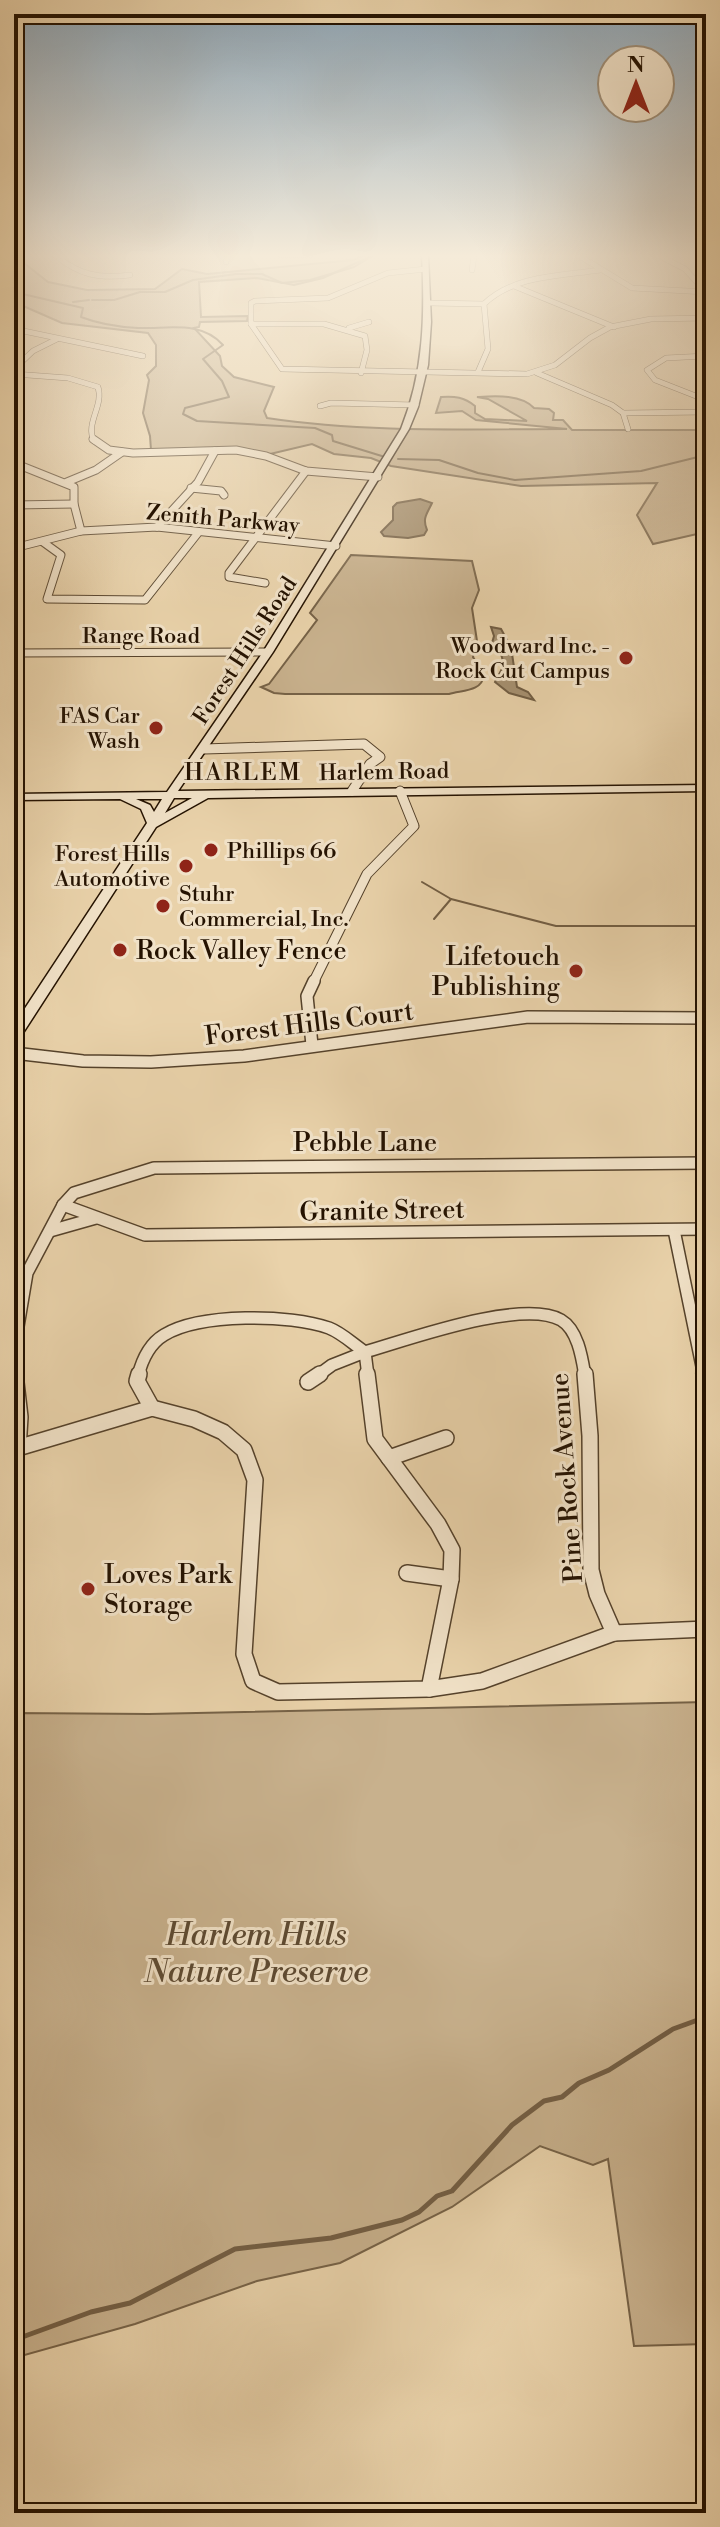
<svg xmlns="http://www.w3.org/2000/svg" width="720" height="2527" font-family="'Libre Bodoni',serif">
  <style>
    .green { fill: #c8b18d; stroke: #766247; stroke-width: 2 }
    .water { fill: #a69171; stroke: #725e44; stroke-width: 2 }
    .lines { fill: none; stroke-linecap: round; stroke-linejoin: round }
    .stream-far1 { stroke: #725e44; stroke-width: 2 }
    .stream { stroke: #725e44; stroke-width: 5 }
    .street-far4-casing { stroke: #55422b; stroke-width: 6 }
    .street-far3-casing { stroke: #55422b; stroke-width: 9 }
    .street-far2-casing { stroke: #55422b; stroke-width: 11 }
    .street-far1-casing { stroke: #55422b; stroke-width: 14 }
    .street-casing { stroke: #55422b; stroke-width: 18 }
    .secondary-casing { stroke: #241201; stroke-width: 3 }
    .street-far4 { stroke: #f1e2c8; stroke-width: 5 }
    .street-far3 { stroke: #f1e2c8; stroke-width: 7 }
    .street-far2 { stroke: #f1e2c8; stroke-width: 9 }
    .street-far1 { stroke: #f1e2c8; stroke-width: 11 }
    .street { stroke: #f1e2c8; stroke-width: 15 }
    .secondary { fill: #f1e2c8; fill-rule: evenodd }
    .poi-dot { fill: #8f2418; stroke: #f1e2c8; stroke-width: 3 }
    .labels { text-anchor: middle; stroke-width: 6; stroke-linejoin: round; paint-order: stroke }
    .far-street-label { font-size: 22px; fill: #241201; stroke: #f1e2c8 }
    .far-poi-label { font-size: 22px; fill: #241201; stroke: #f1e2c8; text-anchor: end }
    .far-neighbourhood-label { font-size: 24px; letter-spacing: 2px; fill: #241201; stroke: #f1e2c8 }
    .poi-label { font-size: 26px; fill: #241201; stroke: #f1e2c8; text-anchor: start }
    .street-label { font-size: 26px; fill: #241201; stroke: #f1e2c8 }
    .near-park-label { font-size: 32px; font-style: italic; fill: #5d4a32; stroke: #f1e2c8 }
  </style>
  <rect width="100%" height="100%" fill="#e9d2aa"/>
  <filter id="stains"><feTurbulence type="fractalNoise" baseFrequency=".0025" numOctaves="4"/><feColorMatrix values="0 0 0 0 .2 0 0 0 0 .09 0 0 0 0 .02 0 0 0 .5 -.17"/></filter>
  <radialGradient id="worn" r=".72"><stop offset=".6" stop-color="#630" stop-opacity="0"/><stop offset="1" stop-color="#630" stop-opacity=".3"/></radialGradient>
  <g class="green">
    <path d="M14,255L48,282L87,290L155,289L182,269L207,274L353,260L364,255H374L323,278L294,285L257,278L199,282L201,317L248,316L247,321L200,322L199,327L194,328L220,356L222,366L234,377L274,387L264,411L267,418C366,433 467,429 567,429L476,420L462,411L436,413L441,397C455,396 464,397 475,406V413L485,419L527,421L488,399L477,397C495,396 521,394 534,408L549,409L554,413L553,420H563L572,430H706V532L653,544L637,515L657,483L521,486L391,466L371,458L334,454L312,444L270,454L151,450L150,436L143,413L149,380L147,375L156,366V345L148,333L62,323L14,302Z"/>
    <path d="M351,555L472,561L479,590L472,608L477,641L473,657L484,675C482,692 462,690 449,694H285L274,693L261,687L269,684L317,620L310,613Z"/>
    <path d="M706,1702V2344L634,2346L608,2159L593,2165L540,2146L452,2207L340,2263L257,2281L135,2324L14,2358V1713L149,1714Z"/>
  </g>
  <g class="water">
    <path d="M420,499L432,503C427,514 422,518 427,530L424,535L408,538L384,536L381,532L393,520V507L397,503Z"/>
    <path d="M491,627L501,629L511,647L517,687L528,692L534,700L509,693L495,682L504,665L501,654L490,650L494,636Z"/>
  </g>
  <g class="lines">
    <g class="stream-far1">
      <path d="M14,292L83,308L81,317C99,324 118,327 138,328C168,329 201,320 223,345L203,359L222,381L229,397L185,408L183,414L197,421L315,428L332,435L333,441L385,457"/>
      <path d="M92,300H114L140,292H165L193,280L236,274H262L282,283L310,280L354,267L374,255"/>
      <path d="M73,302L89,300"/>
      <path d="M398,459L439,460L478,473L515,480L641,471L706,455"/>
      <path d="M422,882L451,899L556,926H706"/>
      <path d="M434,919L451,899"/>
    </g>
    <path class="stream" d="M14,2340L91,2312L130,2303L235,2249L331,2238L402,2220L419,2212L437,2196L452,2191L512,2125L544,2101L562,2097L579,2083L609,2070L673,2029L706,2017"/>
    <g class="street-far4-casing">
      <g id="street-far4">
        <path d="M55,255C79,275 99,279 130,275"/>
        <path d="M281,255H310"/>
        <path d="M578,255L632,288L706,292"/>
        <path d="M658,255L685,269L706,292"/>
        <path d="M226,262L228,255"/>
        <path d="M426,269L388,273L328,298L255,301L251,303V324L282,369L527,374L555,365L590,338L610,327L651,319L706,318"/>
        <path d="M472,270L474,255"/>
        <path d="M514,286L614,327"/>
        <path d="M429,303L484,304"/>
        <path d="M251,324H324L365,336L367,350L361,373"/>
        <path d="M349,328L369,322"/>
        <path d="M14,329L143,356"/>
        <path d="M706,356L666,358L647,370L655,380L706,400"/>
        <path d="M14,369L33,351L57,339"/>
        <path d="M478,372L488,349L484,304C514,275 561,276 600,270"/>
        <path d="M537,373L612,405L623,413L628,429"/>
        <path d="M14,374L68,378L98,387C104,406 85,423 94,441"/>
        <path d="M320,406L331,403L416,405"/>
        <path d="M623,413L706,412"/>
      </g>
    </g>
    <g class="street-far3-casing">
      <g id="street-far3">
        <path d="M93,439L109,450L133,453L236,450L266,456L306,471L378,477"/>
        <path d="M14,463L74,487V504L81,531"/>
        <path d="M67,482L96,470L122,452"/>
        <path d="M191,488L221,491L224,495"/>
        <path d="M14,505L74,504"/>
        <path d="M157,527L198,482L215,451"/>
        <path d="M43,542L61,555L47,599L145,600L198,533"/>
        <path d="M14,548L81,531L157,527L336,546"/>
        <path d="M265,583L229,577V573L306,471"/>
        <path d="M14,643L17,632"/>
        <path d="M14,653L268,652"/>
      </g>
    </g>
    <g class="street-far2-casing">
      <g id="street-far2">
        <path d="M204,749L364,744L380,757L370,764L352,791"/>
        <path d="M313,983L367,874L414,826L400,791"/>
      </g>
    </g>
    <g class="street-far1-casing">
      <g id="street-far1">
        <path d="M312,1045L307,996L314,981"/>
        <path d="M14,1053L83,1061L151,1062L244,1056L528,1017L706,1018"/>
        <path d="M63,1205L145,1235L706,1229"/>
        <path d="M674,1230L704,1376"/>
        <path d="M50,1231L96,1218"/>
        <path d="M14,1350L27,1273L63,1205L74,1193L154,1168L706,1163"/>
        <path d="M14,1360L16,1376"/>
        <path d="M138,1376C142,1360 149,1344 164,1335C200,1313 290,1314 329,1328C342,1333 353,1344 365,1352C407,1340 522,1298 561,1320C578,1330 582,1358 585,1376"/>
        <path d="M317,1376L332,1365L365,1352L368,1376"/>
      </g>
    </g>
    <g class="street-casing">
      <g id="street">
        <path d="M15,1374L20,1417L18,1449"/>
        <path d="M139,1374L137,1381L152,1408"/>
        <path d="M367,1374L375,1439L438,1524L452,1550L451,1579L429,1689"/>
        <path d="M585,1374L590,1436L591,1570L597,1594L614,1633"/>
        <path d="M704,1374L706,1383"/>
        <path d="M308,1382L320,1374"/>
        <path d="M14,1449L152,1408L194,1419L223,1432L244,1450L255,1480L244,1654L253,1681L278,1692L429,1689L482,1681L614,1633L706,1629"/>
        <path d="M389,1458L446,1438"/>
        <path d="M407,1573L451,1579"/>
      </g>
    </g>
    <g class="secondary-casing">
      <path id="secondary" d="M422,255H428L431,322L428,365L418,407L409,429L273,652L178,791L706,785V791L208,798L156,827L21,1036L14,1040V1025L147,823L141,809L120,799L14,800V794L167,792L263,652L401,429C424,372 425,316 422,255ZM174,798H192L165,813ZM136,799H162L154,812L150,805Z"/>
    </g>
    <use href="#street-far4" class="street-far4"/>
    <use href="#street-far3" class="street-far3"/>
    <use href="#street-far2" class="street-far2"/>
    <use href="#street-far1" class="street-far1"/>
    <use href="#street" class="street"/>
    <use href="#secondary" class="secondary"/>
  </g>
  <linearGradient id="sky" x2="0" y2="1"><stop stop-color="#8da6b8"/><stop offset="0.42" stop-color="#f5ebd9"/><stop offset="1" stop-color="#f5ebd9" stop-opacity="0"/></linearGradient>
  <rect width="720" height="609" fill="url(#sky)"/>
  <g class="poi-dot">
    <circle cx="626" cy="658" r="8"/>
    <circle cx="156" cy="728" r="8"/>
    <circle cx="211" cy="850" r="8"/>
    <circle cx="186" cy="866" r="8"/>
    <circle cx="163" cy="906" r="8"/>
    <circle cx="120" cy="950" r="8"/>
    <circle cx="576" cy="971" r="8"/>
    <circle cx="88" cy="1589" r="8"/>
  </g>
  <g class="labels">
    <g class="far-street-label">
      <text transform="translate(223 518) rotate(5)" y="8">Zenith Parkway</text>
      <text x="141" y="643">Range Road</text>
      <text transform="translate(244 650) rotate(-57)" y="8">Forest Hills Road</text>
      <text transform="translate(384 771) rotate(-1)" y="8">Harlem Road</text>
    </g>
    <g class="far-poi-label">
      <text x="610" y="653">Woodward Inc. -<tspan x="610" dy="25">Rock Cut Campus</tspan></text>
      <text x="140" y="723">FAS Car<tspan x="140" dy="25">Wash</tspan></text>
      <text x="227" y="858" text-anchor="start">Phillips 66</text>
      <text x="170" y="861">Forest Hills<tspan x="170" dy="25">Automotive</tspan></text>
      <text x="179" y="901" text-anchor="start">Stuhr<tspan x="179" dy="25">Commercial, Inc.</tspan></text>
    </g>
    <g class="far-neighbourhood-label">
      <text x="243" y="780">HARLEM</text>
    </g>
    <g class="poi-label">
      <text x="136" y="959">Rock Valley Fence</text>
      <text x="560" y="965" text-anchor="end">Lifetouch<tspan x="560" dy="30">Publishing</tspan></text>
      <text x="104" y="1583">Loves Park<tspan x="104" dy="30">Storage</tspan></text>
    </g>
    <g class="street-label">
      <text transform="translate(309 1023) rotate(-7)" y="9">Forest Hills Court</text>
      <text x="365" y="1151">Pebble Lane</text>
      <text transform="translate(382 1210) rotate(-1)" y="9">Granite Street</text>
      <text transform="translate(566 1478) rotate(-94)" y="9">Pine Rock Avenue</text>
    </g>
    <g class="near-park-label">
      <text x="256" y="1945">Harlem Hills<tspan x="256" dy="37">Nature Preserve</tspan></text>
    </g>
  </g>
  <rect width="720" height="2527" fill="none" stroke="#e9d2aa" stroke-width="48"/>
  <rect x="16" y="16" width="688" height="2495" fill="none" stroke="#241201" stroke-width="4"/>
  <rect x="24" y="24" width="672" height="2479" fill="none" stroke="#241201" stroke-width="2"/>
  <g transform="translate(636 84)"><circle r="38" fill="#f1e2c8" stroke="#9f8f78" stroke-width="2"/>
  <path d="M0-6L14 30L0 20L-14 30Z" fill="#8f2418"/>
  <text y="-12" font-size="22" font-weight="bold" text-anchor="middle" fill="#241201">N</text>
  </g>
  <rect width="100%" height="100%" filter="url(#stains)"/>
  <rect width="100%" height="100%" fill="url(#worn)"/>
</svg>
